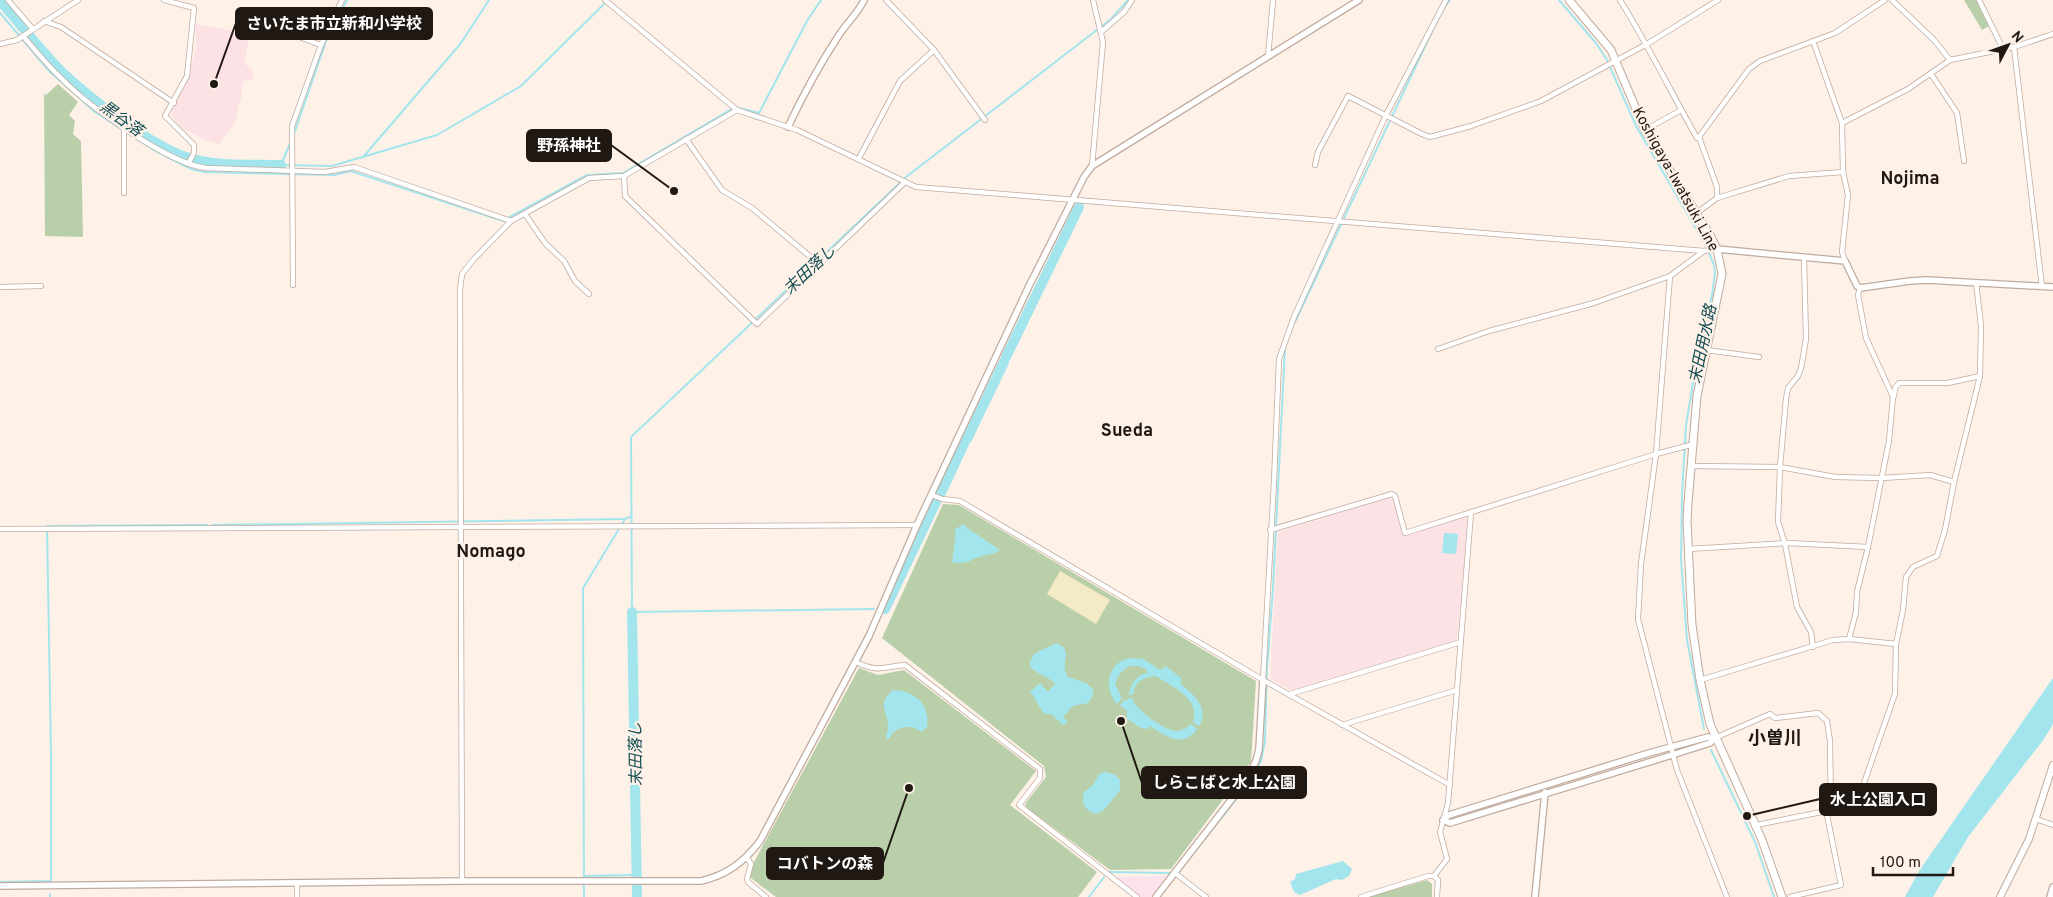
<svg xmlns="http://www.w3.org/2000/svg" width="2053" height="897" font-family="Overpass,'Noto Sans JP',sans-serif">
  <style>
    .industrial { fill: #fbe2ec }
    .education { fill: #fde2e5 }
    .green { fill: #b9cfa9 }
    .sand { fill: #f4eac5 }
    .water { fill: #a3e5ed }
    .lines { fill: none; stroke-linecap: round; stroke-linejoin: round }
    .stream { stroke: #a3e5ed; stroke-width: 2 }
    .river { stroke: #a3e5ed; stroke-width: 10 }
    .minor-casing { stroke: #c0ab9d; stroke-width: 6 }
    .tertiary-casing { stroke: #c0ab9d; stroke-width: 8 }
    .secondary-casing { stroke: #c0ab9d; stroke-width: 8 }
    .primary-casing { stroke: #c0ab9d; stroke-width: 9 }
    .minor { stroke: #fff; stroke-width: 4.5 }
    .tertiary { stroke: #fff; stroke-width: 5.5 }
    .secondary { stroke: #fff; stroke-width: 6 }
    .primary { stroke: #fff; stroke-width: 7 }
    .labels { text-anchor: middle; stroke-width: 4.5; stroke-linejoin: round; paint-order: stroke }
    .street-label { font-size: 15px; fill: #201813; stroke: #fef1e8 }
    .water-label { font-size: 16px; font-style: italic; fill: #134d53; stroke: #fef1e8 }
    .quarter-label { font-size: 18px; font-weight: bold; fill: #201813; stroke: #fef1e8 }
    .leader { fill: none; stroke: #201813; stroke-width: 2 }
    .callout-dot { fill: #201813; stroke: #fef1e8; stroke-width: 2 }
    .callout { fill: #201813; stroke: #201813; stroke-width: 2 }
    .callout-label { font-size: 16px; text-anchor: middle; font-weight: bold; fill: #fff }
  </style>
  <rect width="100%" height="100%" fill="#fef1e8"/>
  <path class="industrial" d="M1165,876L1167,877L1151,897H1141L1117,879V877Z"/>
  <g class="education">
    <path d="M196,24L244,33L252,27L247,47L245,64L252,70L254,80L243,81L241,99L238,105V111L235,123L219,144L203,139L182,128L172,116V111L184,88L196,50Z"/>
    <path d="M1389,497L1393,500L1403,536L1465,517L1468,520L1457,638L1454,641L1399,658L1291,690L1270,679L1278,532Z"/>
  </g>
  <g class="green">
    <path d="M1964,0H1977L1991,25L1982,30Z"/>
    <path d="M58,84L78,102L69,115L75,121L73,134L81,141L83,237L45,236L44,94L46,95Z"/>
    <path d="M943,504L959,505L1256,681L1251,762L1171,869L1110,870L1027,808L1025,804L1046,777L1044,766L882,638Z"/>
    <path d="M859,668L878,675L904,670L1036,771L1010,805L1097,872L1078,897H776L747,875Z"/>
    <path d="M1427,880L1432,884V897H1368Z"/>
  </g>
  <path class="sand" d="M1060,571L1110,600L1096,624L1047,594Z"/>
  <g class="water">
    <path d="M964,524L967,528L1000,550C994,554 991,554 985,555C973,558 965,566 952,562L956,533L954,530Z"/>
    <path d="M1444,533L1458,534L1456,554L1442,553Z"/>
    <path d="M1056,643C1076,651 1058,661 1068,677L1086,683L1093,689V696L1088,703L1073,706L1063,717L1068,722L1063,725L1051,714H1045C1038,706 1036,699 1030,692L1040,683L1048,692L1055,684C1047,674 1035,675 1029,664L1034,654Z"/>
    <path d="M1130,658L1144,659L1160,670L1166,666L1181,678V684C1194,695 1210,708 1199,726L1193,722C1201,698 1172,687 1156,676C1143,677 1134,682 1133,695H1129C1131,684 1136,675 1147,673V670C1131,660 1120,669 1115,684L1122,698L1117,704C1103,688 1107,663 1130,658Z"/>
    <path d="M2053,678V724L2044,739L1968,837L1933,897H1905L1919,871Z"/>
    <path d="M893,690C914,690 931,705 927,727L921,732L913,727C903,727 893,728 890,738L886,739C886,734 888,731 888,727C888,709 876,705 893,690Z"/>
    <path d="M1129,698H1132C1134,709 1165,731 1177,731C1182,731 1187,728 1191,724L1197,729C1184,749 1164,736 1150,726L1148,729L1141,728L1127,719V711L1120,705L1124,700H1128Z"/>
    <path d="M1105,772L1114,774L1120,780V791C1111,797 1103,823 1088,810C1081,804 1083,799 1084,792L1093,785L1099,774Z"/>
    <path d="M1343,861L1352,869L1349,876L1342,880L1336,879L1300,895L1294,892L1290,882L1295,879L1296,874Z"/>
  </g>
  <g class="lines">
    <g class="stream">
      <path d="M1559,0L1596,43L1607,60L1636,126L1705,244L1714,265L1715,273L1712,295L1697,360L1686,425L1682,495L1681,559L1687,640L1704,729"/>
      <path d="M1444,8L1450,0"/>
      <path d="M0,13L49,71L95,112L152,149L183,165L194,170L206,172L334,175L351,171L503,221"/>
      <path d="M294,134L326,41L347,0"/>
      <path d="M291,141L281,165L332,166L437,135L521,86L606,2"/>
      <path d="M364,156L461,43L489,0"/>
      <path d="M508,218L587,175L623,173L735,107L759,113L807,21L821,0"/>
      <path d="M1295,322L1438,19"/>
      <path d="M212,525L625,519L632,516"/>
      <path d="M874,609L632,612L631,437L906,177L1111,19L1128,0"/>
      <path d="M1711,750L1755,842L1774,897"/>
      <path d="M1108,872L1171,873"/>
      <path d="M1178,873L1250,782L1261,761L1265,741L1267,668L1273,589L1285,347"/>
      <path d="M584,876L637,875"/>
      <path d="M0,882L51,881V754L47,526L207,525"/>
      <path d="M50,894V897"/>
      <path d="M584,897L583,588L625,519"/>
      <path d="M1089,897L1104,877"/>
    </g>
    <g class="river">
      <path d="M0,1C21,24 40,51 63,73C91,99 150,145 186,157C213,167 252,164 281,165"/>
      <path d="M1006,357L1079,207"/>
      <path d="M967,439L1004,362"/>
      <path d="M941,493L964,444"/>
      <path d="M885,609L936,502"/>
      <path d="M632,612L637,897"/>
    </g>
    <g class="minor-casing">
      <g id="minor">
        <path d="M8,0L32,28"/>
        <path d="M164,0L194,8L187,76L165,116L194,145V153L188,164"/>
        <path d="M605,0L737,110L797,130L916,187L1704,251L1717,249"/>
        <path d="M886,0L934,50L985,120"/>
        <path d="M1620,0C1648,45 1671,92 1697,138L1699,137L1717,187V198"/>
        <path d="M1892,0L1934,40L1950,60"/>
        <path d="M1979,0L2003,49"/>
        <path d="M256,15L283,31L321,45"/>
        <path d="M44,21L61,27L174,103"/>
        <path d="M1101,32L1124,12L1132,0"/>
        <path d="M23,36C35,50 47,65 61,78C88,106 169,164 206,168L325,172L354,167L511,221"/>
        <path d="M1813,41L1842,123L1843,172L1848,195L1842,252L1845,261"/>
        <path d="M0,44L17,40L78,0"/>
        <path d="M2014,47L2042,287"/>
        <path d="M1268,57L1273,0"/>
        <path d="M1931,74L1957,113L1964,161"/>
        <path d="M1842,123L1908,89L1950,60L2014,47L2053,34"/>
        <path d="M1645,130L1681,110"/>
        <path d="M1699,137L1749,69L1760,61L1835,33L1885,0"/>
        <path d="M686,139L722,190L752,208L819,264"/>
        <path d="M859,158L900,81L934,50"/>
        <path d="M1315,165L1318,152L1348,96L1422,134L1430,137L1471,126L1541,101L1647,44L1718,0"/>
        <path d="M1092,166L1103,42L1093,0"/>
        <path d="M624,176L625,196L757,324L905,182"/>
        <path d="M124,193V128"/>
        <path d="M1697,213L1717,198L1789,176L1843,172"/>
        <path d="M525,214L545,243L564,261L575,281L589,294"/>
        <path d="M1804,257L1806,339L1801,368L1798,376L1788,388L1786,399L1780,467L1778,522L1785,544L1797,607L1811,632L1813,647"/>
        <path d="M1670,276L1656,454L1641,564L1638,619L1677,770L1727,897"/>
        <path d="M293,285L292,126L321,45L342,0"/>
        <path d="M0,287L41,286"/>
        <path d="M1438,349L1489,331L1594,303L1670,276L1704,251"/>
        <path d="M1706,350L1759,357"/>
        <path d="M1894,396L1895,388L1899,383H1948L1980,376"/>
        <path d="M1692,466L1780,467L1835,477L1882,478L1930,475L1954,482"/>
        <path d="M932,495L942,499L960,501L1263,680L1450,785"/>
        <path d="M0,529L917,525"/>
        <path d="M1270,530L1392,494L1395,496L1405,533L1656,454L1694,444"/>
        <path d="M1688,549L1787,543L1868,547"/>
        <path d="M1849,639L1856,612L1857,592L1868,547L1889,441L1893,397L1866,338L1858,295L1860,288"/>
        <path d="M856,662C879,673 882,667 905,665L1040,769V778L1019,805L1137,897"/>
        <path d="M1263,680L1274,482L1279,359L1294,317L1386,115L1446,0"/>
        <path d="M1700,680L1833,640L1849,639L1896,644"/>
        <path d="M1290,694L1461,642"/>
        <path d="M1342,725L1457,690"/>
        <path d="M1715,738L1770,714L1775,718L1818,713L1827,721L1830,741L1831,809"/>
        <path d="M1857,803L1895,694L1896,644L1903,610L1906,577L1913,567L1937,556L1945,530L1954,482L1980,376L1981,326L1976,282"/>
        <path d="M2036,819L2053,825"/>
        <path d="M1756,825L1882,800"/>
        <path d="M747,858L751,864L747,879L748,882L766,897"/>
        <path d="M1175,873L1206,897"/>
        <path d="M1434,876L1447,859L1440,832L1448,803L1471,512"/>
        <path d="M462,881L460,290L462,274L473,260L511,221L589,178L624,176L629,173L737,110"/>
        <path d="M297,884V897"/>
        <path d="M1361,897L1428,876H1434L1438,880L1437,897"/>
        <path d="M1790,897L1841,885L1826,810"/>
      </g>
    </g>
    <g class="tertiary-casing">
      <g id="tertiary">
        <path d="M788,127C803,95 820,64 839,35C847,23 858,13 864,0"/>
        <path d="M1717,249L1845,261L1857,286L1860,288L1910,281L1927,280L2053,287"/>
        <path d="M1708,737L1715,738L1710,743L1672,755L1450,823L1443,820L1449,815L1649,753Z"/>
        <path d="M0,886L462,881H701C727,875 744,862 760,841L869,636L917,525L1029,286L1084,177L1092,166L1100,161L1359,0"/>
        <path d="M1156,897L1245,782L1256,761L1259,749L1263,680"/>
        <path d="M1535,897L1545,792"/>
        <path d="M2050,897L2053,887"/>
      </g>
    </g>
    <g class="secondary-casing">
      <path id="secondary" d="M2000,897L2029,839L2053,765"/>
    </g>
    <g class="primary-casing">
      <path id="primary" d="M1569,0L1611,50L1645,130L1710,235L1717,249L1722,274L1697,396L1688,503L1687,521L1692,625L1700,680L1710,724L1762,840L1782,897"/>
    </g>
    <use href="#minor" class="minor"/>
    <use href="#tertiary" class="tertiary"/>
    <use href="#secondary" class="secondary"/>
    <use href="#primary" class="primary"/>
  </g>
  <g class="labels">
    <g class="street-label">
      <text transform="translate(1676 179) rotate(61)" y="5">Koshigaya-Iwatsuki Line</text>
    </g>
    <g class="water-label">
      <text transform="translate(122 118) rotate(36)" y="6">黒谷落</text>
      <text transform="translate(809 269) rotate(-43)" y="6">末田落し</text>
      <text transform="translate(1702 344) rotate(-78)" y="6">末田用水路</text>
      <text transform="translate(635 754) rotate(-91)" y="6">末田落し</text>
    </g>
    <g class="quarter-label">
      <text x="1910" y="184">Nojima</text>
      <text x="1127" y="436">Sueda</text>
      <text x="491" y="557">Nomago</text>
      <text x="1775" y="744">小曽川</text>
    </g>
  </g>
  <path class="leader" d="M214 84L236 23M674 191L611 145M1121 721L1142 783M1747 816L1820 799M909 788L883 863"/>
  <g class="callout-dot">
    <circle cx="214" cy="84" r="5"/>
    <circle cx="674" cy="191" r="5"/>
    <circle cx="1121" cy="721" r="5"/>
    <circle cx="1747" cy="816" r="5"/>
    <circle cx="909" cy="788" r="5"/>
  </g>
  <g class="callout">
    <rect x="236" y="8" width="196" height="31" rx="5"/>
    <rect x="527" y="130" width="84" height="31" rx="5"/>
    <rect x="1142" y="767" width="164" height="31" rx="5"/>
    <rect x="1820" y="784" width="116" height="31" rx="5"/>
    <rect x="767" y="848" width="116" height="31" rx="5"/>
  </g>
  <g class="callout-label">
    <text x="334" y="29">さいたま市立新和小学校</text>
    <text x="569" y="151">野孫神社</text>
    <text x="1224" y="788">しらこばと水上公園</text>
    <text x="1878" y="805">水上公園入口</text>
    <text x="825" y="869">コバトンの森</text>
  </g>
  <g transform="translate(2008 45) rotate(49)" stroke="#fef1e8" stroke-width="4" paint-order="stroke">
  <path d="M0-4L9 19L0 12L-9 19Z" fill="#201813"/>
  <text y="-8" font-size="14" font-weight="bold" text-anchor="middle" fill="#201813">N</text>
  </g>
  <path d="M1873 867v8h80v-8" fill="none" stroke="#201813" stroke-width="2.5"/>
  <text x="1880" y="867" font-size="15" fill="#201813" stroke="#fef1e8" stroke-width="4" paint-order="stroke">100 m</text>
</svg>
